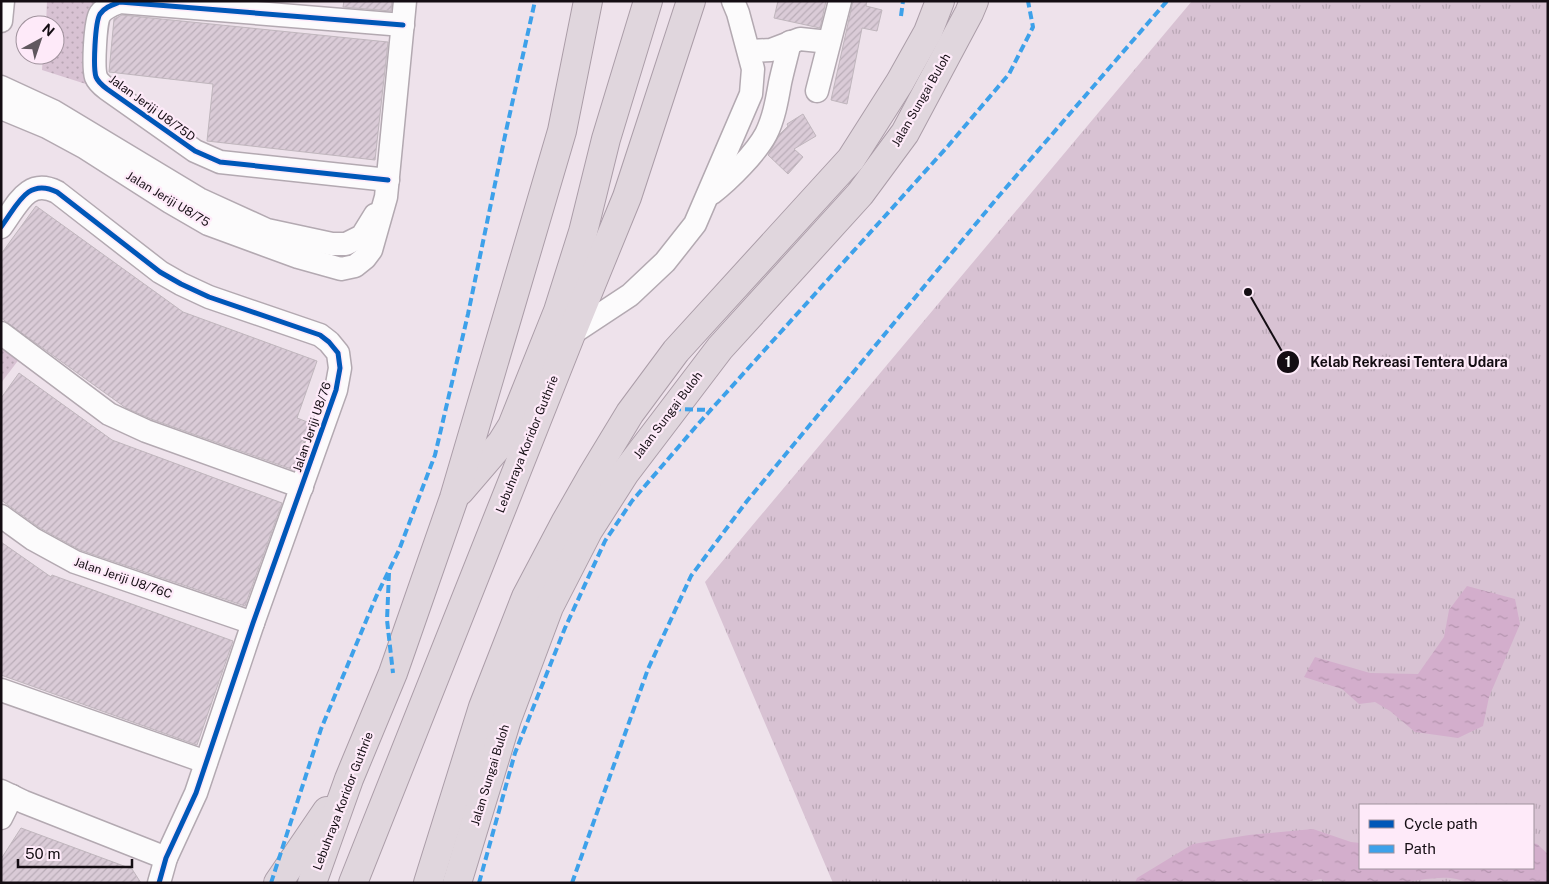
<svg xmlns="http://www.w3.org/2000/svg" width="1549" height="884" font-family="'Public Sans',sans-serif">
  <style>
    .grass { fill: url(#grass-tufts); fill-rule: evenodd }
    .park { fill: url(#park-dots) }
    .water { fill: url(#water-ripples) }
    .building { fill: url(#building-hatch); stroke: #c0b6bd }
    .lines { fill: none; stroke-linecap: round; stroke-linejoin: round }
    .minor-casing { stroke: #b3a9b1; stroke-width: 25 }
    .highway-casing { stroke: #ab9da8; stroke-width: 30 }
    .minor { stroke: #fcfbfc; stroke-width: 22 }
    .highway { stroke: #e0d6dd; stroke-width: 28 }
    .quiet { stroke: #3da1ea; stroke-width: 4; stroke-dasharray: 8 4; stroke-linecap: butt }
    .cycleway-casing { stroke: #feeaf9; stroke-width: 8 }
    .cycleway { stroke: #0057b8; stroke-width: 5 }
    .labels { text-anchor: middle; stroke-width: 4.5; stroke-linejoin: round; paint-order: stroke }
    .street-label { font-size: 12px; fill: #140d13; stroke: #feeaf9 }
    .leader { fill: none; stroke: #140d13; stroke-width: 2 }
    .callout-dot { fill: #140d13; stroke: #feeaf9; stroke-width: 2 }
    .mark-label { font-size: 15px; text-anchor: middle; font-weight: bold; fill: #fff }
    .callout-label { font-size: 14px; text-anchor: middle; font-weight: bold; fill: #140d13; stroke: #feeaf9; stroke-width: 4.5; stroke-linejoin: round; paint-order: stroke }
  </style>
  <defs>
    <pattern id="grass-tufts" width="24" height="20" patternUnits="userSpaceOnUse" patternTransform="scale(1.25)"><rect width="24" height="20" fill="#d8c2d3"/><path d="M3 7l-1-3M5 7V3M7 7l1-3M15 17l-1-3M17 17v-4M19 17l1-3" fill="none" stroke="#b8a6b4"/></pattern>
    <pattern id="park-dots" width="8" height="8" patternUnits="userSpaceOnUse" patternTransform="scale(1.25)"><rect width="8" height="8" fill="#d8c2d3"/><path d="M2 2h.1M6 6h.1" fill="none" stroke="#b8a6b4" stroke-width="1.8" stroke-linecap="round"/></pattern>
    <pattern id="water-ripples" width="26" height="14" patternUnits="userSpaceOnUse" patternTransform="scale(1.25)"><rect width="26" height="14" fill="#d3aecc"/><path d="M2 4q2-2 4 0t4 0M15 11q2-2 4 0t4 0" fill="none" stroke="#b494ae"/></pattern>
    <pattern id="building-hatch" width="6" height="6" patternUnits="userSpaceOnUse" patternTransform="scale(1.25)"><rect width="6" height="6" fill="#dacbd7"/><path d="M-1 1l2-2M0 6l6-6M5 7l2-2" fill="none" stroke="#baadb8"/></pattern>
  </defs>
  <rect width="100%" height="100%" fill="#eee2eb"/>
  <path class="grass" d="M1192,1H1548V883H833L705,582ZM1360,805H1533V868H1360Z"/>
  <g class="park">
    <path d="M47,1H99L89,85L42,70L43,55H55V25H46Z"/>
    <path d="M1,343L20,358L1,383Z"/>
  </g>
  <g class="water">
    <path d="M1467,586L1515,599L1520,624L1489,697L1483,726L1458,738L1415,732L1390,711L1375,702L1359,704L1342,689L1304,677L1315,657L1370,673L1418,674L1444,637L1449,610Z"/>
    <path d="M1313,829L1351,842L1360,843V868H1533V843L1537,844L1548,854V883H1467C1450,872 1418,881 1399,883C1376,884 1352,883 1328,883L1321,879L1300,883H1135L1137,878L1193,844L1249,835Z"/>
  </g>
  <g class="building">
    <path d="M344,1H392L391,11L343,7Z"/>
    <path d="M778,1H826L820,28L774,18Z"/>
    <path d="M853,1H867L866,6L882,10L877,31L862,28L847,104L831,100Z"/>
    <path d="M122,15L388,42L375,160L207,141L213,84L109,72L114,19Z"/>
    <path d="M803,114L816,136L794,149L803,157L788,174L768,155L780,134L788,126L787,124Z"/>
    <path d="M36,206L183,312L317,361L297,418L310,423L294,470L151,419L126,408L1,318V254Z"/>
    <path d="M19,373L112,440L282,503L245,606L80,550L40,528L1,500V398Z"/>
    <path d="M1,542L51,577L52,575L233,641L197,745L1,675Z"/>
    <path d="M21,828L132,869L141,883H1V859Z"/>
  </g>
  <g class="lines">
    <g class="minor-casing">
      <g id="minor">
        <path d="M1,21L3,1"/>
        <path d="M749,51L771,50L800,39L829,42"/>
        <path d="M1,87L53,111L199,199L267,230L332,244H346L362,236L375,215"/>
        <path d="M817,91L840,1"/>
        <path d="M1,108L47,127L84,147L170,202L208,224L298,257L341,269L355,266L365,258L371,250L386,197L405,1"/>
        <path d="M388,180L220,162L195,151L107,89C103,86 98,82 96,77C93,68 95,22 100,14C105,7 112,5 120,2L403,25"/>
        <path d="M712,193C729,180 756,153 766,134C774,118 777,100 780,83C783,69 787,55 790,42"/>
        <path d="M1,227C17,206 27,177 57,192L160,272L181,284L209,297L320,335L329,342L338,353L340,368L336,390L253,623L196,793L166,858L159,883"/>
        <path d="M1,333L109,414L146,431L302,487"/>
        <path d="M571,334L630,295L665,262L695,224L751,94L753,69L738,13L733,1"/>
        <path d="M1,516L33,539L75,562L253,623"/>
        <path d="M1,690L206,762"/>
        <path d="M1,791L24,802L166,858"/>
        <path d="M1,818L12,796"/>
      </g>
    </g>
    <g class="highway-casing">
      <g id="highway">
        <path d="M460,491L502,442L512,426L558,311L583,232L606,139L648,1"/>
        <path d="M278,883L327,811"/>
        <path d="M312,883L349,779L393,673L454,498L562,131L588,1"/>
        <path d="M353,883L571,334L627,197L691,1"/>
        <path d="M428,883L483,707L526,597L565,523L593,474L630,413L676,351L851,159L900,82L928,32L940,1"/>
        <path d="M457,883L507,719L549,607L588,531L625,473L720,348L860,194L905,133L969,13L974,1"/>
      </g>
    </g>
    <use href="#minor" class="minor"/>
    <use href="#highway" class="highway"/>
    <g class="quiet">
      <path d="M901,16L903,1"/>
      <path d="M673,409L711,410"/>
      <path d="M389,573L387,620L393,673"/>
      <path d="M271,883L321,729L376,597L399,550L435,455L468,314L506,131L535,1"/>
      <path d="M479,883L515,753L565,628L605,541L632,501L699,423L948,146L1009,74L1033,27L1028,1"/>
      <path d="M572,883L648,669L691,576L747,501L998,197L1167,1"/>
    </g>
    <g class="cycleway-casing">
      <g id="cycleway">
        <path d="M388,180L220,162L195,151L107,89C103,86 98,82 96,77C93,68 95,22 100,14C105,7 112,5 120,2L403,25"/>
        <path d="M1,227C17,206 27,177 57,192L160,272L181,284L209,297L320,335L329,342L338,353L340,368L336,390L253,623L196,793L166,858L159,883"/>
      </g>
    </g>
    <use href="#cycleway" class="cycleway"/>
  </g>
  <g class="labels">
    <g class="street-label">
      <text transform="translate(921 100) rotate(-60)" y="4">Jalan Sungai Buloh</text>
      <text transform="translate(152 108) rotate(36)" y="4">Jalan Jeriji U8/75D</text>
      <text transform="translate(168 199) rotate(31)" y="4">Jalan Jeriji U8/75</text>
      <text transform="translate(668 415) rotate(-53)" y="4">Jalan Sungai Buloh</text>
      <text transform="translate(312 427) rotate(-71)" y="4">Jalan Jeriji U8/76</text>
      <text transform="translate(527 444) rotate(-68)" y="4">Lebuhraya Koridor Guthrie</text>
      <text transform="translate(123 578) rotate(19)" y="4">Jalan Jeriji U8/76C</text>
      <text transform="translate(490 775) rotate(-73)" y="4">Jalan Sungai Buloh</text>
      <text transform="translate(343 801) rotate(-69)" y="4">Lebuhraya Koridor Guthrie</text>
    </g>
  </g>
  <path class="leader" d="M1248 292L1288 362"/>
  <g class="callout-dot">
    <circle cx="1248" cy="292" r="5"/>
    <circle cx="1288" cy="362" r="12"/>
  </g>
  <g class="mark-label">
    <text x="1288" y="367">1</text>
  </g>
  <g class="callout-label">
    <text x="1409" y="367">Kelab Rekreasi Tentera Udara</text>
  </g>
  <rect width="1549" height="884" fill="none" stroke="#140d13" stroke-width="5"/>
  <rect x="1359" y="804" width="175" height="65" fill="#feeaf9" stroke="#a0929d"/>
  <rect x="1369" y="820" width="25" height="8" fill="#0057b8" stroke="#a0929d"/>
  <text x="1404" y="829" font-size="15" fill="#140d13">Cycle path</text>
  <rect x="1369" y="845" width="25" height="8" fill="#3da1ea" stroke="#a0929d"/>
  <text x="1404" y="854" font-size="15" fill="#140d13">Path</text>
  <g transform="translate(40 40) rotate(40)"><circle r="24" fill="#feeaf9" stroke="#a0929d"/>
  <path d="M0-4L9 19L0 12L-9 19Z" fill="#60585f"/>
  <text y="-8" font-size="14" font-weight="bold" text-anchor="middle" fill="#140d13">N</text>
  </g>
  <path d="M18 859v8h114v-8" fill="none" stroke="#140d13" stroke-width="2.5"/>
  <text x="25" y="859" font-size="15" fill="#140d13" stroke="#feeaf9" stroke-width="4" paint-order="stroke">50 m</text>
</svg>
